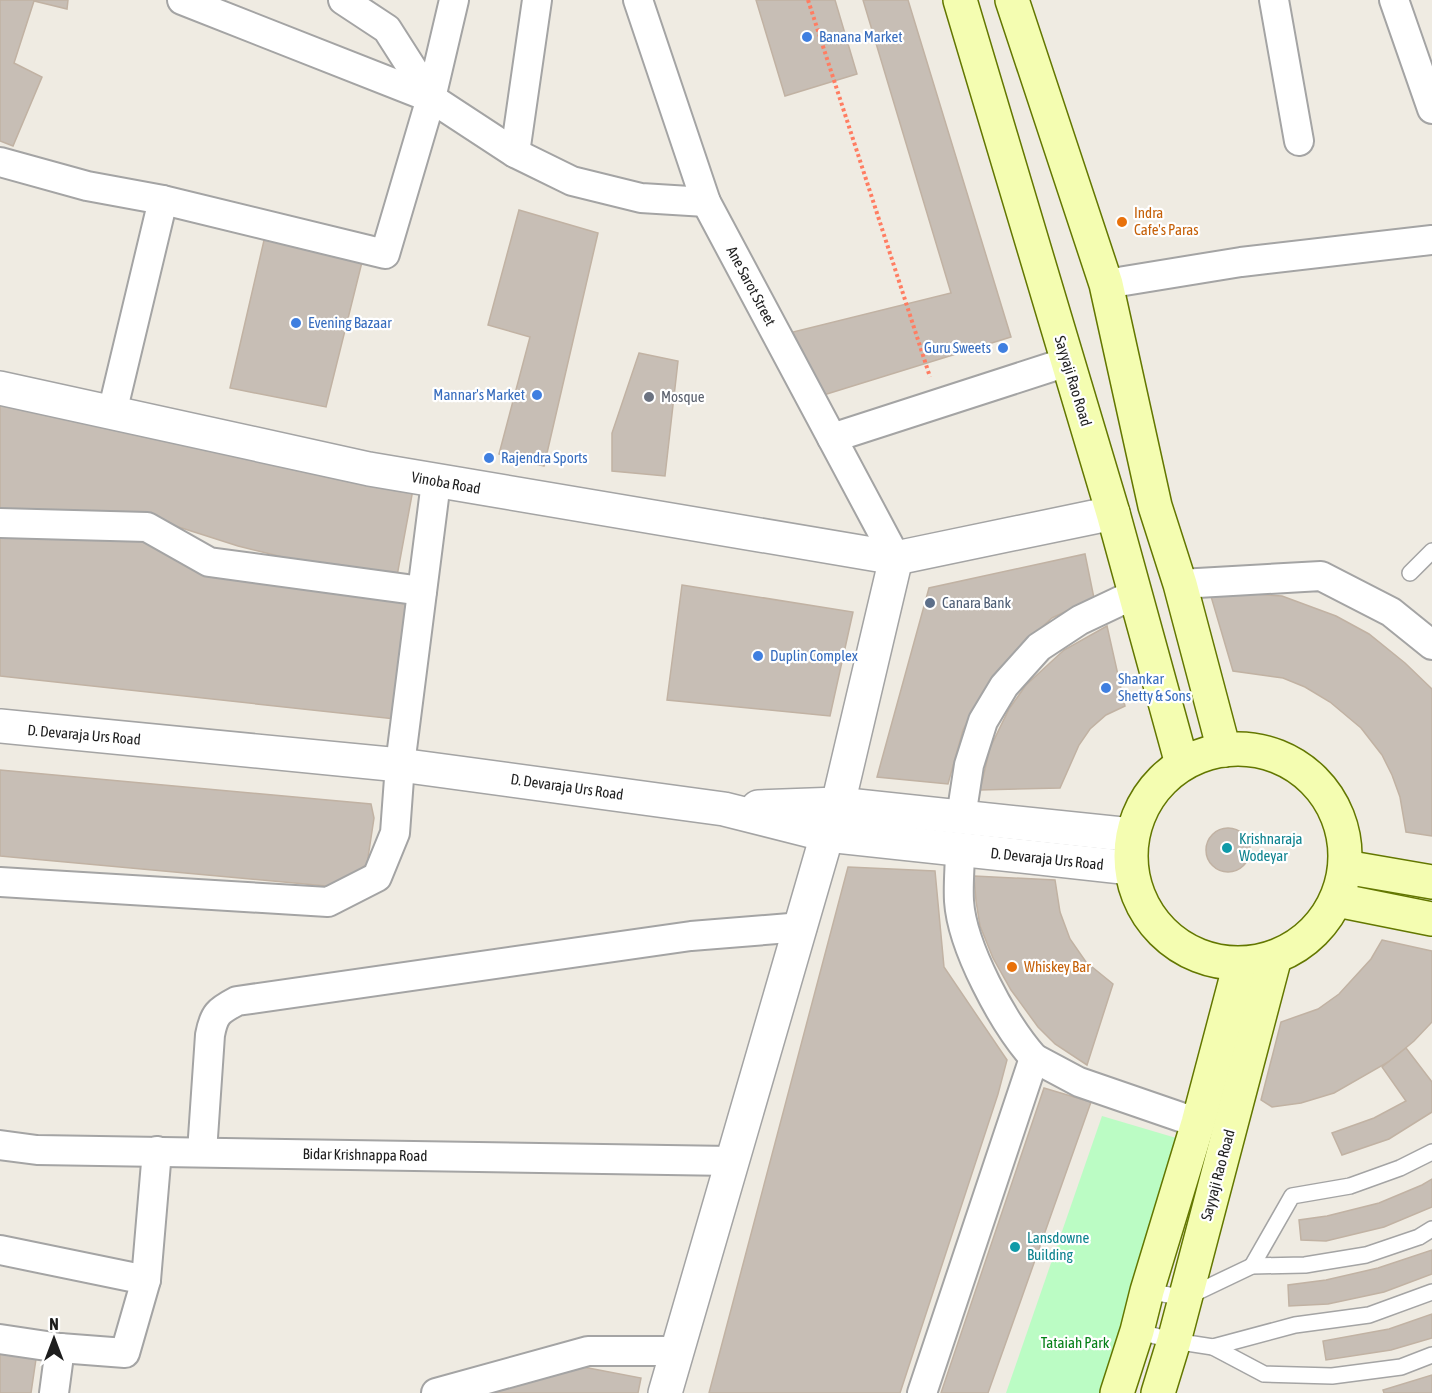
<svg xmlns="http://www.w3.org/2000/svg" width="1432" height="1393" font-family="'Asap Condensed',sans-serif">
  <style>
    .park { fill: #bbfcc4 }
    .building { fill: #c7beb5; stroke: #c1b2a3; stroke-width: 1.5 }
    .lines { fill: none; stroke-linecap: round; stroke-linejoin: round }
    .service-casing { stroke: #a4a4a4; stroke-width: 18 }
    .minor-casing { stroke: #a4a4a4; stroke-width: 32 }
    .tertiary-casing { stroke: #a4a4a4; stroke-width: 36 }
    .secondary-casing { stroke: #637700; stroke-width: 36 }
    .path { stroke: #ff7d62; stroke-width: 4; stroke-dasharray: 3 3; stroke-linecap: butt }
    .service { stroke: #fff; stroke-width: 15 }
    .minor { stroke: #fff; stroke-width: 28 }
    .tertiary { stroke: #fff; stroke-width: 33 }
    .secondary { stroke: #f4fdb1; stroke-width: 33 }
    .shop-dot { fill: #3f7fe0; stroke: #fff; stroke-width: 2 }
    .food-dot { fill: #e8710a; stroke: #fff; stroke-width: 2 }
    .worship-dot { fill: #6b7280; stroke: #fff; stroke-width: 2 }
    .service-dot { fill: #5c6f8a; stroke: #fff; stroke-width: 2 }
    .culture-dot { fill: #0f9aa8; stroke: #fff; stroke-width: 2 }
    .labels { text-anchor: middle; stroke-width: 4.5; stroke-linejoin: round; paint-order: stroke }
    .shop-label { font-size: 15px; fill: #366cbe; stroke: #fff; text-anchor: start }
    .food-label { font-size: 15px; fill: #c56008; stroke: #fff; text-anchor: start }
    .street-label { font-size: 15px; fill: #1d1d1d; stroke: #fff }
    .worship-label { font-size: 15px; fill: #5b616d; stroke: #fff; text-anchor: start }
    .service-label { font-size: 15px; fill: #4e5e75; stroke: #fff; text-anchor: start }
    .culture-label { font-size: 15px; fill: #0d838f; stroke: #fff; text-anchor: start }
    .park-label { font-size: 15px; fill: #058017; stroke: #fff }
  </style>
  <rect width="100%" height="100%" fill="#efebe2"/>
  <path class="park" d="M1102,1116L1183,1140L1112,1393H1006Z"/>
  <g class="building">
    <path d="M0,0H68L67,9L34,1L14,63L42,77L13,146L0,141Z"/>
    <path d="M756,0H835L857,74L785,96Z"/>
    <path d="M863,0H908L1011,337L801,402L789,333L951,293Z"/>
    <path d="M519,210L598,233L544,466L499,454L530,337L488,325Z"/>
    <path d="M265,236L363,258L326,407L230,388Z"/>
    <path d="M639,353L678,361L665,476L612,471V433Z"/>
    <path d="M0,393L414,484L397,576L344,572L238,546L138,514H0Z"/>
    <path d="M0,532L142,536L408,601L395,719L0,676Z"/>
    <path d="M1085,554L1094,598L1052,618L1016,651L984,690L963,730L948,784L877,777L929,588Z"/>
    <path d="M682,585L853,612L830,716L667,700Z"/>
    <path d="M1227,592L1282,596L1336,616L1369,634L1405,663L1432,689V836L1406,832L1400,797L1392,775L1382,755L1361,728L1330,702L1305,687L1283,678L1233,671L1210,593Z"/>
    <path d="M1107,626L1125,706L1106,715L1090,729L1079,745L1060,788L980,790L990,748L1009,709L1026,685L1064,650Z"/>
    <path d="M0,770L371,804L374,818L367,864L337,887L0,856Z"/>
    <circle cx="1228" cy="850" r="22"/>
    <path d="M848,867L935,871L944,967L1007,1060L998,1094L900,1393H709Z"/>
    <path d="M974,876L1055,880L1060,912L1070,939L1086,962L1113,984L1087,1065L1055,1044L1038,1027L1011,990L993,958L980,926L976,901Z"/>
    <path d="M1382,940L1432,951V1022L1414,1041L1390,1061L1334,1093L1301,1103L1272,1107L1261,1100L1281,1022L1318,1009L1339,994L1371,959Z"/>
    <path d="M1406,1048L1432,1082V1112L1389,1139L1342,1155L1332,1133L1374,1118L1406,1101L1382,1067Z"/>
    <path d="M1044,1088L1091,1102L988,1393H941Z"/>
    <path d="M1432,1179V1207L1384,1227L1326,1241L1301,1240L1299,1220L1327,1216L1379,1203L1422,1185Z"/>
    <path d="M1432,1250V1274L1384,1292L1328,1304L1289,1306L1288,1285L1326,1280L1378,1268Z"/>
    <path d="M1432,1314V1338L1391,1350L1326,1360L1323,1341L1389,1329Z"/>
    <path d="M0,1354L36,1359L31,1393H0Z"/>
    <path d="M578,1366L641,1378L638,1393H490Z"/>
    <path d="M1432,1375V1393H1384L1383,1390Z"/>
  </g>
  <g class="lines">
    <g class="service-casing">
      <g id="service">
        <path d="M1410,573L1432,551"/>
        <path d="M1252,1266L1292,1196L1350,1186L1400,1168L1432,1152"/>
        <path d="M1147,1291L1185,1298L1252,1266L1305,1265L1366,1255L1419,1237L1432,1229"/>
        <path d="M1137,1331L1174,1341L1213,1347L1295,1325L1369,1315L1432,1292"/>
        <path d="M1213,1347L1264,1374L1332,1376L1401,1367L1432,1355"/>
      </g>
    </g>
    <g class="minor-casing">
      <g id="minor">
        <path d="M182,0L431,98"/>
        <path d="M343,0L387,29L431,98L515,153L572,181L641,198L706,202"/>
        <path d="M638,0L706,202L896,558"/>
        <path d="M1274,0L1299,141"/>
        <path d="M1394,0L1432,109"/>
        <path d="M515,153L537,0"/>
        <path d="M0,162L87,186L163,200L385,254L431,98L454,0"/>
        <path d="M1106,284L1241,262L1432,240"/>
        <path d="M112,413L163,200"/>
        <path d="M832,438L1067,362"/>
        <path d="M0,523L147,527L209,562L422,591"/>
        <path d="M1180,584L1321,576L1391,612L1432,645"/>
        <path d="M961,817L969,765L983,721L1004,686L1039,647L1080,620L1135,594"/>
        <path d="M0,882L328,902L377,877L395,833L400,765L436,482"/>
        <path d="M1034,1058L1079,1082L1198,1123"/>
        <path d="M0,1145L37,1150L731,1161"/>
        <path d="M202,1152L210,1035C214,1014 218,1011 237,1001L691,936L802,927"/>
        <path d="M0,1250L146,1280"/>
        <path d="M0,1339L60,1348L125,1353L146,1280L157,1151"/>
        <path d="M54,1393L60,1348"/>
        <path d="M436,1393L588,1351H676"/>
        <path d="M922,1393L1034,1058C1003,1023 962,947 959,901C958,884 960,866 960,849"/>
      </g>
    </g>
    <g class="tertiary-casing">
      <g id="tertiary">
        <path d="M0,388L369,469L896,558L1113,513"/>
        <path d="M0,726L400,765L724,809L827,835L1131,868"/>
        <path d="M838,804L896,558"/>
        <path d="M758,807L838,804L1132,835"/>
        <path d="M665,1393L827,835"/>
      </g>
    </g>
    <g class="secondary-casing">
      <g id="secondary">
        <path d="M960,0L1113,513L1182,764"/>
        <path d="M1012,0L1106,284L1155,506L1180,584L1224,750"/>
        <circle cx="1238" cy="856" r="107"/>
        <path d="M1345,867L1432,882"/>
        <path d="M1337,900L1432,919"/>
        <path d="M1117,1393L1137,1331L1147,1291L1198,1123L1240,964"/>
        <path d="M1158,1393L1174,1341L1275,957"/>
      </g>
    </g>
    <path class="path" d="M808,0L930,377"/>
    <use href="#service" class="service"/>
    <use href="#minor" class="minor"/>
    <use href="#tertiary" class="tertiary"/>
    <use href="#secondary" class="secondary"/>
  </g>
  <g class="shop-dot">
    <circle cx="807" cy="37" r="6"/>
    <circle cx="296" cy="323" r="6"/>
    <circle cx="1003" cy="348" r="6"/>
    <circle cx="537" cy="395" r="6"/>
    <circle cx="489" cy="458" r="6"/>
    <circle cx="758" cy="656" r="6"/>
    <circle cx="1106" cy="688" r="6"/>
  </g>
  <g class="food-dot">
    <circle cx="1122" cy="222" r="6"/>
    <circle cx="1012" cy="967" r="6"/>
  </g>
  <circle class="worship-dot" cx="649" cy="397" r="6"/>
  <circle class="service-dot" cx="930" cy="603" r="6"/>
  <g class="culture-dot">
    <circle cx="1227" cy="848" r="6"/>
    <circle cx="1015" cy="1247" r="6"/>
  </g>
  <g class="labels">
    <g class="shop-label">
      <text x="819" y="42">Banana Market</text>
      <text x="308" y="328">Evening Bazaar</text>
      <text x="991" y="353" text-anchor="end">Guru Sweets</text>
      <text x="525" y="400" text-anchor="end">Mannar's Market</text>
      <text x="501" y="463">Rajendra Sports</text>
      <text x="770" y="661">Duplin Complex</text>
      <text x="1118" y="684">Shankar<tspan x="1118" dy="17">Shetty &amp; Sons</tspan></text>
    </g>
    <g class="food-label">
      <text x="1134" y="218">Indra<tspan x="1134" dy="17">Cafe's Paras</tspan></text>
      <text x="1024" y="972">Whiskey Bar</text>
    </g>
    <g class="street-label">
      <text transform="translate(751 286) rotate(62)" y="5">Ane Sarot Street</text>
      <text transform="translate(1073 381) rotate(73)" y="5">Sayyaji Rao Road</text>
      <text transform="translate(446 483) rotate(10)" y="5">Vinoba Road</text>
      <text transform="translate(84 735) rotate(5)" y="5">D. Devaraja Urs Road</text>
      <text transform="translate(567 787) rotate(8)" y="5">D. Devaraja Urs Road</text>
      <text transform="translate(1047 859) rotate(6)" y="5">D. Devaraja Urs Road</text>
      <text transform="translate(365 1155) rotate(1)" y="5">Bidar Krishnappa Road</text>
      <text transform="translate(1218 1175) rotate(-75)" y="5">Sayyaji Rao Road</text>
    </g>
    <g class="worship-label">
      <text x="661" y="402">Mosque</text>
    </g>
    <g class="service-label">
      <text x="942" y="608">Canara Bank</text>
    </g>
    <g class="culture-label">
      <text x="1239" y="844">Krishnaraja<tspan x="1239" dy="17">Wodeyar</tspan></text>
      <text x="1027" y="1243">Lansdowne<tspan x="1027" dy="17">Building</tspan></text>
    </g>
    <g class="park-label">
      <text x="1075" y="1348">Tataiah Park</text>
    </g>
  </g>
  <g transform="translate(54 1339)" stroke="#ffffff" stroke-width="4.5" paint-order="stroke">
  <path d="M0-4.5L10 22L0 15L-10 22Z" fill="#1d1d1d"/>
  <text y="-9" font-size="16" font-weight="bold" text-anchor="middle" fill="#1d1d1d">N</text>
  </g>
</svg>
